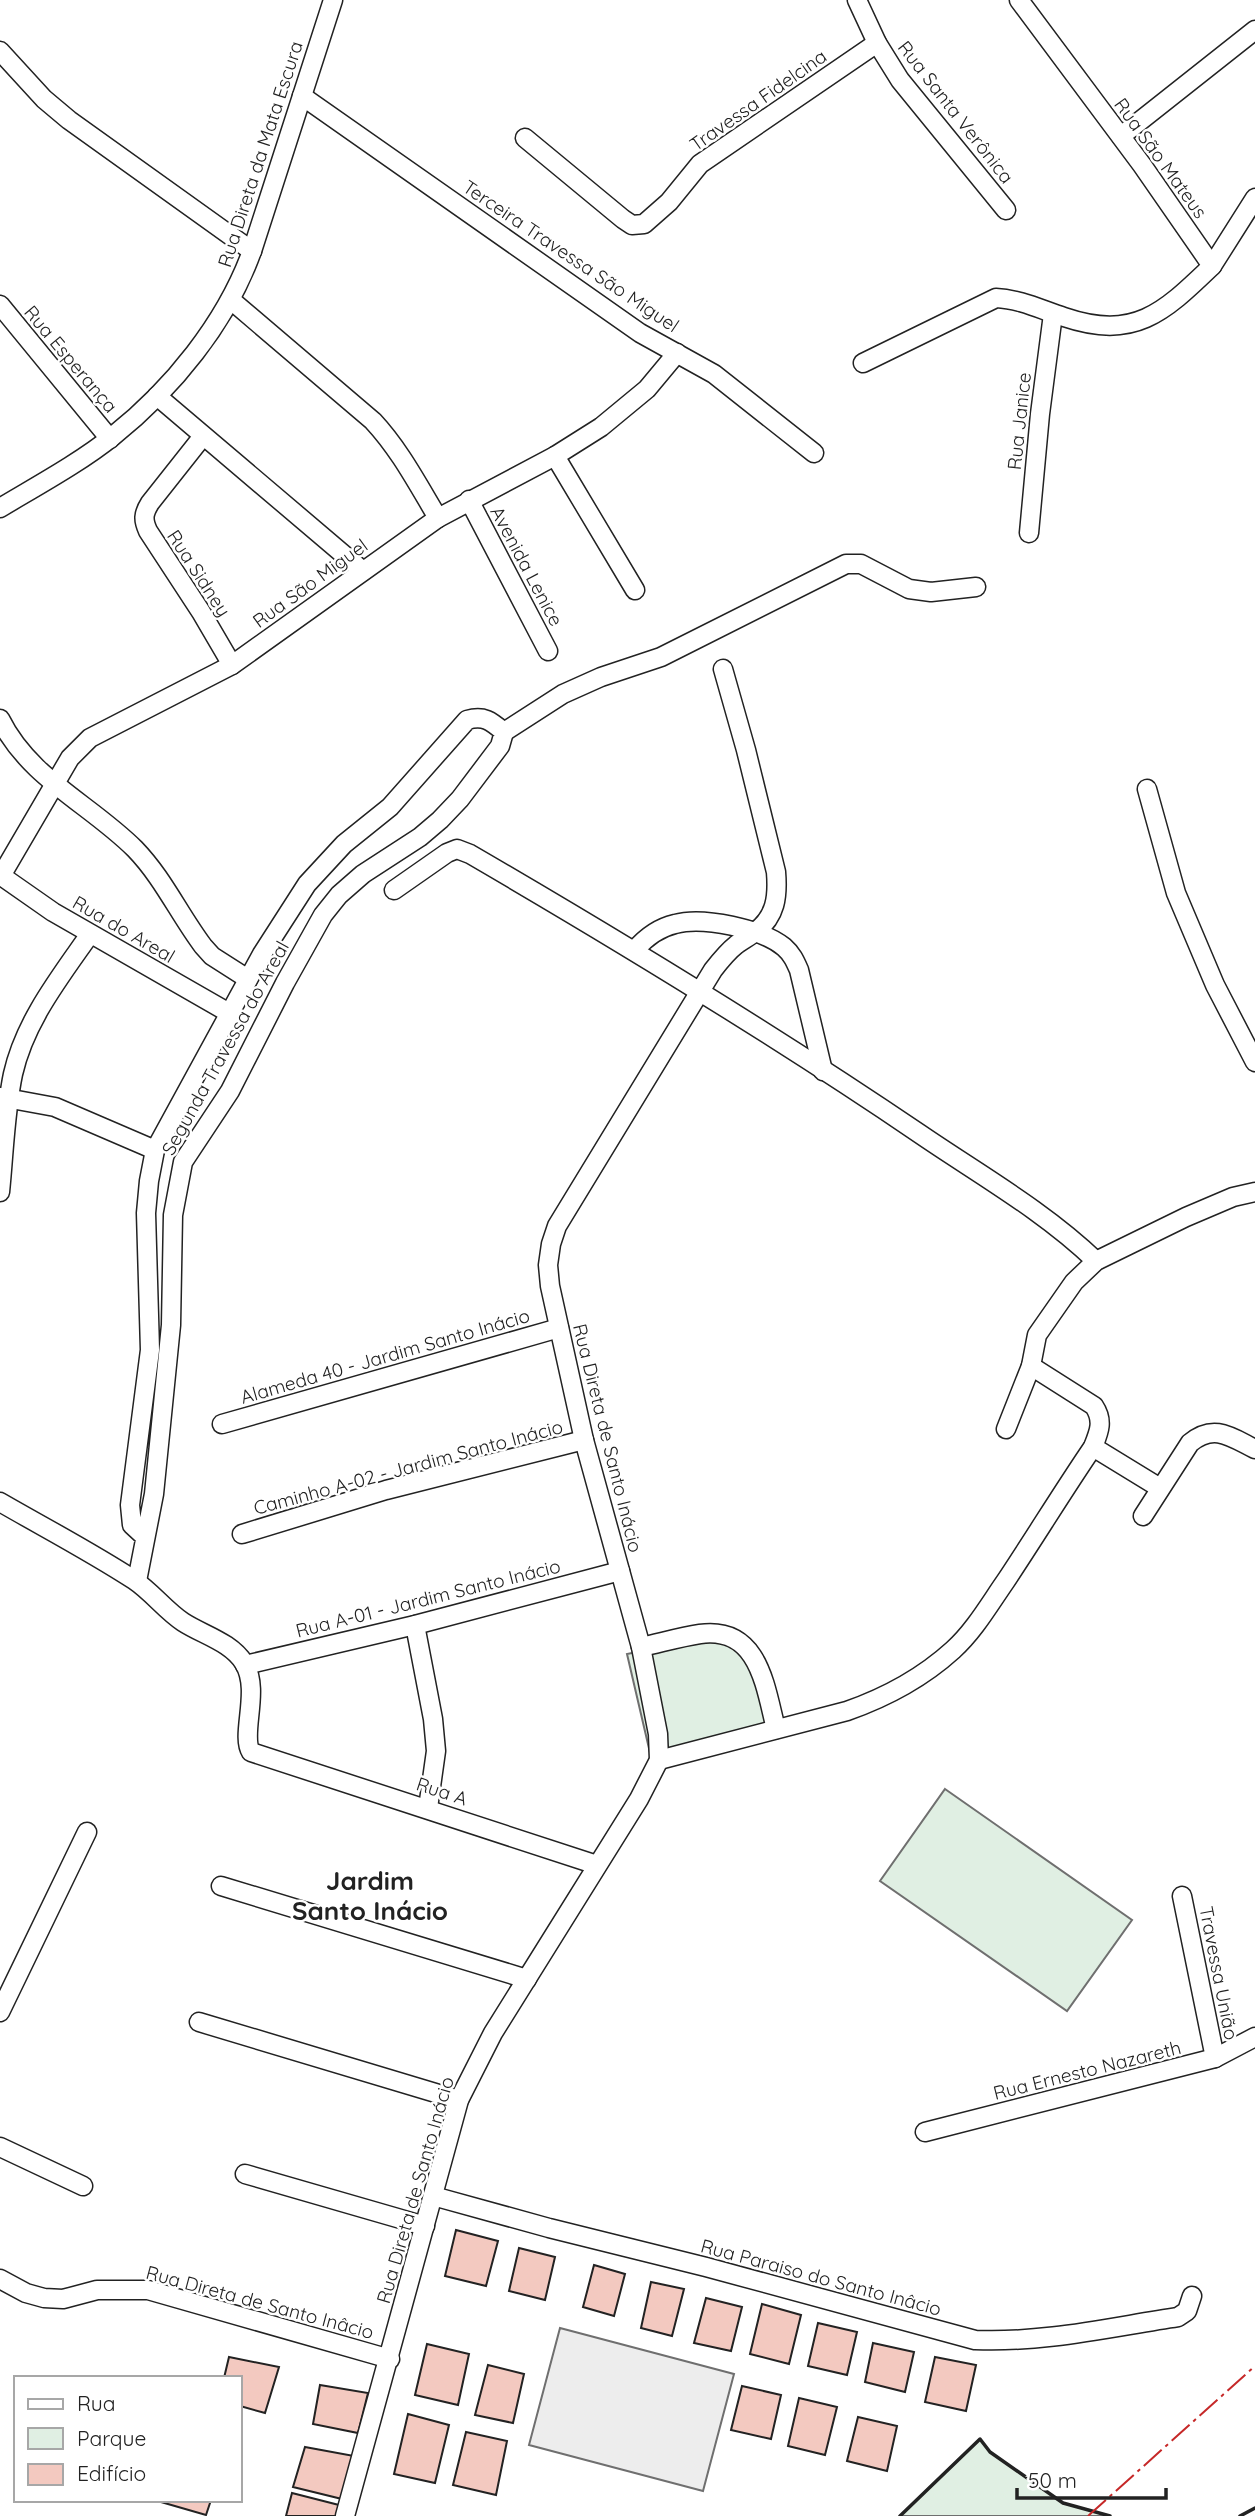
<svg xmlns="http://www.w3.org/2000/svg" width="1255" height="2516" font-family="Quicksand,sans-serif">
  <style>
    .green { fill: #e0efe3; stroke: #6f6f6f; stroke-width: 2 }
    .parking { fill: #ededed; stroke: #6f6f6f; stroke-width: 2 }
    .building { fill: #f3c9c0; stroke: #222; stroke-width: 2 }
    .lines { fill: none; stroke-linecap: round; stroke-linejoin: round }
    .street-casing { stroke: #222; stroke-width: 21 }
    .street { stroke: #fff; stroke-width: 18 }
    .wall { stroke: #222; stroke-width: 3.5 }
    .power { stroke: #c62828; stroke-width: 2; stroke-dasharray: 24 5 3.5 5; stroke-linecap: butt }
    .labels { text-anchor: middle; stroke-width: 5; stroke-linejoin: round; paint-order: stroke }
    .street-label { font-size: 19px; fill: #222; stroke: #fff }
    .district-label { font-size: 26px; font-weight: bold; fill: #222; stroke: #fff }
  </style>
  <rect width="100%" height="100%" fill="#fff"/>
  <g class="green">
    <path d="M701,1639L736,1645L753,1662L771,1732L651,1757L627,1654Z"/>
    <path d="M945,1789L1132,1920L1067,2011L880,1881Z"/>
    <path d="M980,2439L990,2452L1063,2503L1110,2516H900Z"/>
  </g>
  <path class="parking" d="M560,2328L734,2374L703,2491L529,2445Z"/>
  <g class="building">
    <path d="M456,2230L498,2241L486,2286L445,2276Z"/>
    <path d="M519,2248L555,2257L545,2300L509,2291Z"/>
    <path d="M594,2265L625,2274L614,2316L583,2307Z"/>
    <path d="M651,2282L684,2289L672,2336L641,2328Z"/>
    <path d="M706,2298L742,2307L731,2351L694,2343Z"/>
    <path d="M762,2304L801,2315L789,2364L750,2354Z"/>
    <path d="M818,2323L857,2332L847,2375L808,2366Z"/>
    <path d="M873,2343L914,2352L905,2392L865,2382Z"/>
    <path d="M427,2344L469,2354L458,2405L415,2395Z"/>
    <path d="M229,2357L279,2367L265,2413L240,2406V2378H224Z"/>
    <path d="M935,2357L976,2365L966,2411L925,2402Z"/>
    <path d="M488,2365L524,2374L513,2423L475,2415Z"/>
    <path d="M320,2385L368,2393L358,2433L313,2424Z"/>
    <path d="M742,2386L781,2395L771,2439L731,2430Z"/>
    <path d="M799,2398L837,2407L825,2455L788,2446Z"/>
    <path d="M408,2414L449,2425L435,2483L394,2474Z"/>
    <path d="M858,2417L897,2426L887,2471L847,2461Z"/>
    <path d="M466,2432L507,2441L496,2495L453,2485Z"/>
    <path d="M305,2447L354,2456L342,2499L293,2487Z"/>
    <path d="M292,2493L339,2505L336,2516H286Z"/>
    <path d="M154,2500H211L206,2515Z"/>
  </g>
  <g class="lines">
    <g class="street-casing">
      <g id="street">
        <path d="M857,0L877,43L900,80L1006,210"/>
        <path d="M0,51L44,99L69,120L252,251"/>
        <path d="M302,96L640,333L714,374L814,453"/>
        <path d="M1121,136L1255,30"/>
        <path d="M525,138L623,219L632,225L644,224L669,202L700,164L877,43"/>
        <path d="M1212,266L1255,198"/>
        <path d="M231,300L373,421C400,450 418,485 438,518"/>
        <path d="M0,305L110,439"/>
        <path d="M863,363L996,298C1020,299 1042,310 1064,317C1135,341 1164,312 1212,266L1142,165L1019,0"/>
        <path d="M157,396L363,571"/>
        <path d="M203,436L150,503C143,514 143,520 148,531L201,612L232,665"/>
        <path d="M555,456L635,590"/>
        <path d="M469,500L548,651"/>
        <path d="M0,508C35,487 81,462 113,436C172,389 226,323 252,251L333,0"/>
        <path d="M1029,533L1040,414L1053,314"/>
        <path d="M0,719C29,778 90,804 135,849C163,878 179,914 203,946L212,956L248,979"/>
        <path d="M504,732L563,694L601,677L661,657L846,564H861L909,589L931,592L976,587"/>
        <path d="M1147,789L1176,893L1215,985L1255,1062"/>
        <path d="M0,875L53,912L231,1014"/>
        <path d="M1,876L70,758L90,738L232,665L438,518L555,456L601,427L647,389L677,353"/>
        <path d="M394,890L447,853L457,849L470,854C623,943 774,1035 920,1134C980,1175 1044,1211 1096,1261"/>
        <path d="M635,950C646,937 658,928 675,924C703,916 762,929 784,947C792,954 795,961 799,970L823,1071"/>
        <path d="M1,1097L55,1107L155,1150"/>
        <path d="M0,1192C4,1153 5,1112 13,1074C25,1021 60,977 90,934"/>
        <path d="M222,1424L559,1328"/>
        <path d="M1006,1429L1031,1366L1037,1335L1074,1282L1096,1261L1186,1217L1233,1197L1255,1192"/>
        <path d="M1093,1447L1160,1488"/>
        <path d="M0,1502C45,1528 91,1552 134,1580C152,1592 165,1610 183,1622C203,1635 231,1642 244,1663C261,1690 240,1735 251,1752L597,1865"/>
        <path d="M1143,1516L1190,1443C1214,1423 1231,1437 1255,1449"/>
        <path d="M242,1534L386,1490L584,1440"/>
        <path d="M137,1581L154,1494L171,1325L173,1215L183,1162L230,1091L285,983L323,915L339,895L363,874L420,837L440,820L460,799L500,746L504,732C491,721 484,715 467,720L390,807L344,844L307,884L262,954L155,1150L149,1181L146,1213L150,1350L130,1505L132,1525L145,1537"/>
        <path d="M415,1625L433,1719L436,1751L428,1808"/>
        <path d="M641,1647C660,1643 680,1637 700,1634C759,1626 765,1686 776,1729"/>
        <path d="M245,1665L415,1625L620,1571"/>
        <path d="M659,1760L847,1711C887,1697 921,1679 953,1650C974,1631 989,1605 1005,1582C1035,1537 1063,1491 1093,1447C1099,1432 1104,1421 1094,1406L1031,1366"/>
        <path d="M221,1886L527,1979"/>
        <path d="M1182,1896L1215,2058"/>
        <path d="M0,2012L87,1832"/>
        <path d="M199,2022L459,2100"/>
        <path d="M925,2132L1215,2058L1255,2037"/>
        <path d="M0,2147L83,2186"/>
        <path d="M245,2174L425,2226"/>
        <path d="M433,2196L549,2228L706,2267L975,2340C1044,2343 1111,2327 1178,2317L1187,2311L1192,2296"/>
        <path d="M0,2279L26,2293L44,2298L63,2299L97,2290H148L390,2359"/>
        <path d="M345,2516L459,2100L493,2033L639,1799L659,1760L658,1734L641,1647L584,1440L550,1286L548,1265L551,1244L557,1226L713,970C720,961 727,952 736,945C742,940 749,937 755,932C776,917 778,896 776,872L746,750L723,669"/>
      </g>
    </g>
    <use href="#street" class="street"/>
    <g class="wall">
      <path d="M900,2516L980,2439L990,2452L1063,2503L1110,2516"/>
      <path d="M1240,2516L1255,2508"/>
    </g>
    <path class="power" d="M1088,2516L1255,2366"/>
  </g>
  <g class="labels">
    <g class="street-label">
      <text transform="translate(758 100) rotate(-35)" y="7">Travessa Fidelcina</text>
      <text transform="translate(956 112) rotate(52)" y="7">Rua Santa Verônica</text>
      <text transform="translate(260 154) rotate(-72)" y="7">Rua Direta da Mata Escura</text>
      <text transform="translate(1161 158) rotate(54)" y="7">Rua São Mateus</text>
      <text transform="translate(571 256) rotate(34)" y="7">Terceira Travessa São Miguel</text>
      <text transform="translate(71 359) rotate(50)" y="7">Rua Esperança</text>
      <text transform="translate(1019 421) rotate(-84)" y="7">Rua Janice</text>
      <text transform="translate(527 566) rotate(62)" y="7">Avenida Lenice</text>
      <text transform="translate(199 573) rotate(57)" y="7">Rua Sidney</text>
      <text transform="translate(310 583) rotate(-36)" y="7">Rua São Miguel</text>
      <text transform="translate(124 929) rotate(30)" y="7">Rua do Areal</text>
      <text transform="translate(225 1048) rotate(-61)" y="7">Segunda Travessa do Areal</text>
      <text transform="translate(385 1356) rotate(-16)" y="7">Alameda 40 - Jardim Santo Inácio</text>
      <text transform="translate(608 1438) rotate(76)" y="7">Rua Direta de Santo Inácio</text>
      <text transform="translate(408 1467) rotate(-15)" y="7">Caminho A-02 - Jardim Santo Inácio</text>
      <text transform="translate(428 1598) rotate(-14)" y="7">Rua A-01 - Jardim Santo Inácio</text>
      <text transform="translate(442 1791) rotate(18)" y="7">Rua A</text>
      <text transform="translate(1219 1973) rotate(79)" y="7">Travessa União</text>
      <text transform="translate(1087 2070) rotate(-14)" y="7">Rua Ernesto Nazareth</text>
      <text transform="translate(415 2190) rotate(-74)" y="7">Rua Direta de Santo Inácio</text>
      <text transform="translate(821 2277) rotate(15)" y="7">Rua Paraiso do Santo Inâcio</text>
      <text transform="translate(260 2302) rotate(15)" y="7">Rua Direta de Santo Inâcio</text>
    </g>
    <g class="district-label">
      <text x="370" y="1890">Jardim<tspan x="370" dy="30">Santo Inácio</tspan></text>
    </g>
  </g>
  <rect x="14" y="2376" width="228" height="126" fill="#ffffff" stroke="#a7a7a7" stroke-width="2"/>
  <rect x="28" y="2399" width="35" height="10" fill="#ffffff" stroke="#a7a7a7" stroke-width="2"/>
  <text x="77" y="2411" font-size="21" fill="#222222">Rua</text>
  <rect x="28" y="2428" width="35" height="21" fill="#e0efe3" stroke="#a7a7a7" stroke-width="2"/>
  <text x="77" y="2446" font-size="21" fill="#222222">Parque</text>
  <rect x="28" y="2464" width="35" height="21" fill="#f3c9c0" stroke="#a7a7a7" stroke-width="2"/>
  <text x="77" y="2481" font-size="21" fill="#222222">Edifício</text>
  <path d="M1017 2488v10h149v-10" fill="none" stroke="#222222" stroke-width="3.5"/>
  <text x="1028" y="2488" font-size="21" fill="#222222" stroke="#ffffff" stroke-width="5" paint-order="stroke">50 m</text>
</svg>
